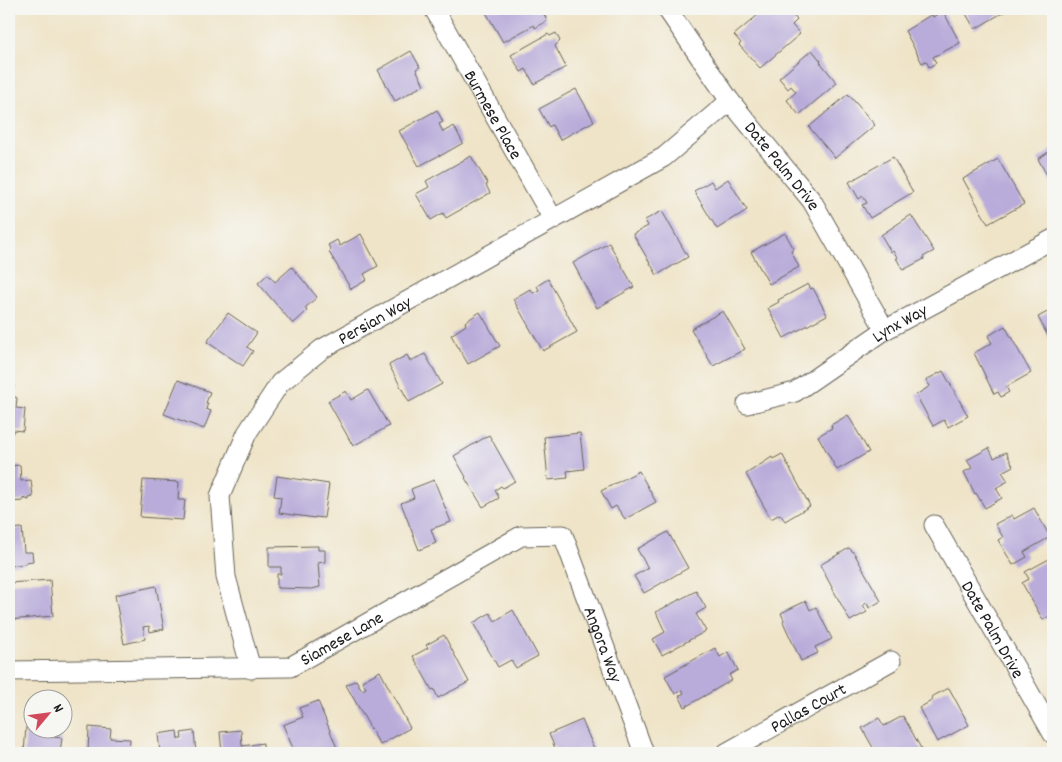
<svg xmlns="http://www.w3.org/2000/svg" width="1062" height="762" font-family="Dekko,sans-serif">
  <style>
    .building { fill: #b9acda }
    .lines { fill: none; stroke-linecap: round; stroke-linejoin: round }
    .street-casing { stroke: #666258; stroke-width: 21 }
    .street { stroke: #fff; stroke-width: 19 }
    .labels { text-anchor: middle; stroke-width: 5; stroke-linejoin: round; paint-order: stroke }
    .street-label { font-size: 18px; fill: #1c1c1c; stroke: #f6f6f2 }
  </style>
  <rect width="100%" height="100%" fill="#f6f6f2"/>
  <filter id="ink" filterUnits="userSpaceOnUse"><feTurbulence type="fractalNoise" baseFrequency=".02" numOctaves="2"/><feDisplacementMap in="SourceGraphic" scale="10" xChannelSelector="R" yChannelSelector="G"/><feConvolveMatrix kernelMatrix="1 2 1 2 8 2 1 2 1" color-interpolation-filters="sRGB"/></filter>
  <filter id="wash" filterUnits="userSpaceOnUse"><feTurbulence type="fractalNoise" baseFrequency=".0096" numOctaves="4" result="noise"/><feDisplacementMap in="SourceGraphic" scale="20" xChannelSelector="R" yChannelSelector="G"/><feGaussianBlur stdDeviation="1.12" result="paint"/><feColorMatrix in="noise" values="0 0 0 0 0 0 0 0 0 0 0 0 0 0 0 0 0 1.4 0 .05"/><feComposite in="paint" operator="in"/></filter>
  <g filter="url(#wash)">
    <rect width="100%" height="100%" fill="#efe4c8"/>
    <g id="blocks">
      <g class="building">
        <path d="M484,9H542L547,21L535,28L534,25L503,42Z"/>
        <path d="M765,9H778L781,13L788,9L797,20L792,25L800,34L760,68L739,45L741,43L734,35Z"/>
        <path d="M963,9H1009L975,29Z"/>
        <path d="M943,11L960,43L933,57L936,63L929,67L926,61L922,63L905,31L932,14L933,17Z"/>
        <path d="M556,33L560,41L555,46L566,67L534,84L526,69L521,72L511,55L548,34L550,36Z"/>
        <path d="M812,50L821,61L820,62L837,83L799,115L787,100L796,92L791,86L788,89L779,78Z"/>
        <path d="M411,51L420,67L416,69L424,85L395,101L378,70Z"/>
        <path d="M576,89L594,121L560,140L552,125L549,127L539,109Z"/>
        <path d="M848,94L875,125L835,158L809,127Z"/>
        <path d="M437,110L443,122L439,124L443,132L454,126L463,143L440,156V155L419,166L399,131Z"/>
        <path d="M1053,149V186L1038,159Z"/>
        <path d="M471,156L488,184L486,185L490,193L446,218L443,213L431,220L416,194L429,187L426,181Z"/>
        <path d="M893,157L913,192L870,218L862,205L867,203L863,196L859,199L849,182Z"/>
        <path d="M998,159L1024,204L988,224L963,179Z"/>
        <path d="M728,179L747,210L717,229L694,191L711,181L715,188Z"/>
        <path d="M662,211L688,257L657,275L633,234L648,226L645,220Z"/>
        <path d="M911,215L934,251L923,257L924,259L903,270L896,258H898L893,251L891,252L881,235Z"/>
        <path d="M785,233L794,249L791,251L799,267L769,284L751,252Z"/>
        <path d="M361,234L378,266L364,274L367,280L351,289L329,252L331,250L328,245L337,240L340,246Z"/>
        <path d="M609,243L634,287L597,308L573,263Z"/>
        <path d="M292,267L317,297L305,308L307,311L293,324L258,283L268,274L275,282Z"/>
        <path d="M548,279L577,332L543,351L513,299L530,289L533,293L539,290L537,286Z"/>
        <path d="M808,284L811,289L813,288L827,315L784,338L768,308L779,302L778,300Z"/>
        <path d="M1053,301V346L1038,317L1053,309L1050,303Z"/>
        <path d="M723,311L745,349L713,366L691,329Z"/>
        <path d="M480,312L500,346L468,364L451,335L466,325L465,322Z"/>
        <path d="M228,313L257,333L247,347L253,351L243,366L207,342Z"/>
        <path d="M1005,326L1031,373L1006,387L1009,392L1001,397L998,392L994,394L974,353L992,343L988,336Z"/>
        <path d="M425,354L442,384L409,402L389,365L407,355L410,361Z"/>
        <path d="M943,371L968,416L948,427L944,420L933,426L916,395L930,386L926,380Z"/>
        <path d="M178,380L210,392L206,403H208L206,409L211,411L204,429L164,414Z"/>
        <path d="M9,384H14L13,396L17,398L16,408L25,409L23,431L13,430V433H11L10,438H9Z"/>
        <path d="M368,390L389,426L353,446L328,401L346,391L351,400Z"/>
        <path d="M848,415L869,452L837,470L818,436L832,428L831,425Z"/>
        <path d="M580,433L584,469L567,471L568,478L548,480L544,437Z"/>
        <path d="M489,435L515,481L503,488L501,486L495,490L499,498L483,507L465,478L466,477L454,456Z"/>
        <path d="M989,448L994,458L1006,452L1013,466L1002,472L1008,481L996,488L1002,498L985,508L976,493L975,494L964,472L972,468L967,460Z"/>
        <path d="M782,454L810,506L785,521L780,514L771,519L746,474L772,457L773,459Z"/>
        <path d="M20,465L21,481L31,480L33,497L29,498V500L23,498V501L9,502V466Z"/>
        <path d="M639,471L656,502L625,519L616,506L611,509L601,491Z"/>
        <path d="M277,476L329,484L324,518L315,517V518L279,513L281,497L274,496Z"/>
        <path d="M143,480L179,482L178,500H185L183,520L140,517Z"/>
        <path d="M434,480L451,522L431,529L436,543L419,550L401,503L414,498L411,489Z"/>
        <path d="M1034,508L1050,537L1024,552L1027,557L1013,565L998,540L1003,537L995,524L1012,515L1014,519Z"/>
        <path d="M22,528L24,552H32L33,561L26,562L25,564L9,566V529Z"/>
        <path d="M668,532L688,568L644,593L634,576L648,568L637,549Z"/>
        <path d="M318,546V550H325V562L318,563L320,587L312,589L277,588V574H281V567H269V547Z"/>
        <path d="M849,548L854,553L881,601L869,608L867,603L863,605L867,612L850,621L820,565Z"/>
        <path d="M1049,559L1053,567V614L1043,620L1022,583L1029,579L1025,572Z"/>
        <path d="M50,580L53,616L9,620V583Z"/>
        <path d="M156,586L164,629L150,632L149,626L143,627L145,639L124,644L115,595Z"/>
        <path d="M696,591L706,608L696,614L706,631L662,655L653,639L665,632L656,612Z"/>
        <path d="M806,601L810,610L816,607L832,639L815,647L818,653L801,661L783,622L784,620L781,613Z"/>
        <path d="M513,610L538,656L516,668L511,660L498,667L473,623L490,613L495,621Z"/>
        <path d="M444,635L469,682L438,698L434,689L432,690L413,656L428,648L426,645Z"/>
        <path d="M715,648L720,657L728,652L738,670L729,675L732,680L685,707L679,696L684,693L682,690L675,694L665,676Z"/>
        <path d="M380,671L410,728L380,745L346,685L356,680L362,690L366,688L362,681Z"/>
        <path d="M949,688L969,725L937,742L919,708L933,700L931,697Z"/>
        <path d="M318,701L337,748L324,753H295L283,725L303,717L299,708Z"/>
        <path d="M903,716L923,752L920,753H876L862,728L879,718L884,726Z"/>
        <path d="M582,720L596,753H557L549,734Z"/>
        <path d="M26,727L32,728V730H45L44,736L62,738L60,753H24Z"/>
        <path d="M89,727L111,729L110,738L130,739L129,753H88Z"/>
        <path d="M241,730L242,746L263,743V753H222L220,732Z"/>
        <path d="M177,731L178,739H182L181,733L194,731L196,753H160L158,734Z"/>
      </g>
    </g>
  </g>
  <g filter="url(#ink)">
    <use href="#blocks" fill-opacity="0" stroke="#666258" stroke-width="1"/>
    <g class="lines">
      <g class="street-casing">
        <g id="street">
          <path id="s1" d="M434,9L553,219"/>
          <path id="s2" d="M667,9L730,101L812,201L885,330"/>
          <path id="s3" d="M747,404L795,392L885,330L1053,239"/>
          <path id="s4" d="M934,525L1053,734"/>
          <path id="s5" d="M251,669L226,577L220,496L247,433L280,383L322,349L664,157L730,101"/>
          <path id="s6" d="M9,671L290,667L521,536L563,535L644,753"/>
          <path id="s7" d="M726,753L891,661"/>
        </g>
      </g>
      <use href="#street" class="street"/>
    </g>
  </g>
  <g class="labels">
    <g class="street-label">
      <text dy="6" stroke="none"><textPath href="#s1" startOffset="121">Burmese Place</textPath></text>
      <text dy="6" stroke="none"><textPath href="#s2" startOffset="195">Date Palm Drive</textPath></text>
      <text dy="6" stroke="none"><textPath href="#s5" startOffset="419">Persian Way</textPath></text>
      <text dy="6" stroke="none"><textPath href="#s3" startOffset="175">Lynx Way</textPath></text>
      <text dy="6" stroke="none"><textPath href="#s4" startOffset="120">Date Palm Drive</textPath></text>
      <text dy="6" stroke="none"><textPath href="#s6" startOffset="340">Siamese Lane</textPath></text>
      <text dy="6" stroke="none"><textPath href="#s6" startOffset="705">Angora Way</textPath></text>
      <text dy="6" stroke="none"><textPath href="#s7" startOffset="94">Pallas Court</textPath></text>
    </g>
  </g>
  <rect width="1062" height="762" fill="none" stroke="#f6f6f2" stroke-width="30"/>
  <g transform="translate(48 714) rotate(61)"><circle r="24" fill="#f6f6f2" stroke="#9f9f9c"/>
  <path d="M0-4L9 19L0 12L-9 19Z" fill="#d1495b"/>
  <text y="-8" font-size="14" font-weight="bold" text-anchor="middle" fill="#1c1c1c">N</text>
  </g>
</svg>
